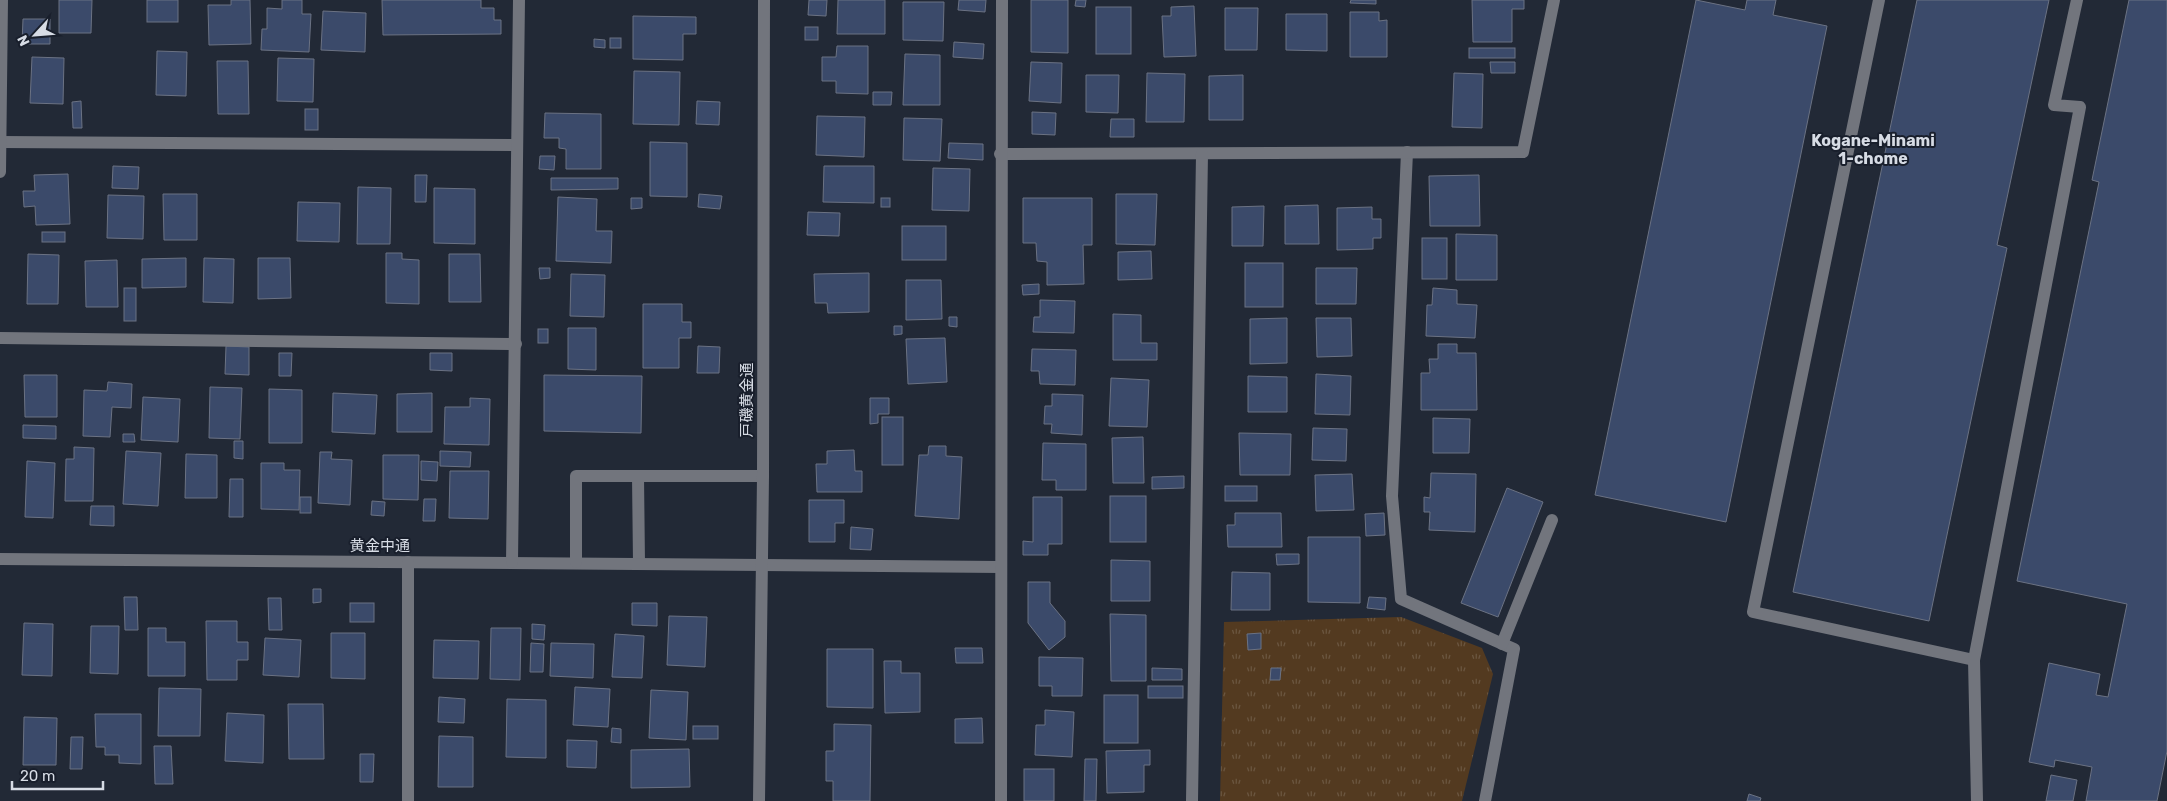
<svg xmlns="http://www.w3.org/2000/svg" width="2167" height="801" font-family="Rubik,'Noto Sans JP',sans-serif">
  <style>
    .park { fill: url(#park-tufts) }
    .building { fill: #3b4a6a; stroke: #6b7283 }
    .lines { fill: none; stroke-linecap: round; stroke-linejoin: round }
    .minor { stroke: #72757d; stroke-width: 12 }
    .labels { text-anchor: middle; stroke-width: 4; stroke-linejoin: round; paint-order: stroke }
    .street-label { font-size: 15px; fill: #d7dce5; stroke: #191f2c }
    .neighbourhood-label { font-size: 16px; font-weight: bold; fill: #d7dce5; stroke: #191f2c }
  </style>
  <defs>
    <pattern id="park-tufts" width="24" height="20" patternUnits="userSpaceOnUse" patternTransform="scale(1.25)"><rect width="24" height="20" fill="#533a20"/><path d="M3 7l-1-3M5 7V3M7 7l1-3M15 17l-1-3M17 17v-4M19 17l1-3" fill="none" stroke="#6b5640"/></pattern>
  </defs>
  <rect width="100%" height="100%" fill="#222936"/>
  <path class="park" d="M1401,617L1482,648L1493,674L1462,801H1220L1224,622Z"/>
  <g class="building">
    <path d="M59,0H92L91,33H59Z"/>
    <rect x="147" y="0" width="31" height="22"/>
    <path d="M231,0H250L251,44L209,45L208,5H231Z"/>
    <path d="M282,0H302V14H311L309,52L261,50L262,29H267V8L282,9Z"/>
    <path d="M382,0H481V8H494V20H501V34L383,35Z"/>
    <path d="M809,0H827L826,16L808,15Z"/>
    <path d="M838,0H885V34H837Z"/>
    <path d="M959,0H986L985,12L958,10Z"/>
    <path d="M1031,0H1068V53L1031,52Z"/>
    <path d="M1076,0H1086L1085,7L1075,6Z"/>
    <path d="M1351,0H1376V4L1350,3Z"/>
    <path d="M1472,0H1524V9H1512V42H1473Z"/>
    <path d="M1696,0L1745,10L1747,0H1776L1773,15L1827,26L1726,522L1595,495Z"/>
    <path d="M1917,0H2049L1997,245L2007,248L1929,621L1793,592Z"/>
    <path d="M2129,0H2167V751L2157,801H2086L2092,767L2055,760L2054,767L2029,762L2049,663L2100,674L2096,695L2108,697L2127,604L2017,581L2099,182L2092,180Z"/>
    <path d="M903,2H944L943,41L903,40Z"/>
    <path d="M1194,6L1196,56L1164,57L1162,16H1171V7Z"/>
    <rect x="1096" y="7" width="35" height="47"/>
    <path d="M1225,8H1258L1257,50H1225Z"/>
    <path d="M323,11L366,13L365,52L321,50Z"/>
    <path d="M1350,12H1379V21L1387,20V57H1350Z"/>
    <path d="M1286,14H1327V51L1286,50Z"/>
    <path d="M633,16L696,17V34H683V60L633,59Z"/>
    <path d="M23,19H50V44H22Z"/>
    <rect x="805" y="27" width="13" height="13"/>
    <rect x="610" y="38" width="11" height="10"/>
    <path d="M594,39L605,40V48L594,47Z"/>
    <path d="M954,42L984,44L983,59L953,57Z"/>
    <path d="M837,46H868V94L836,93V81H822V57H836Z"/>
    <rect x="1469" y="48" width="46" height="10"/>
    <path d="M157,51L187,52L186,96L156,95Z"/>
    <path d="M905,54L940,55V105H903Z"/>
    <path d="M32,57L64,58L63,104L30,103Z"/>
    <path d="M278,58L314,59L313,102L277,101Z"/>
    <path d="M217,61H248L249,114H218Z"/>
    <path d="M1031,62L1062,63L1061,103L1029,101Z"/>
    <path d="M1490,62H1515V73H1491Z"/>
    <path d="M634,71L680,72L679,125L633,124Z"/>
    <path d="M1147,73L1185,74L1184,122H1146Z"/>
    <path d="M1454,73L1483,74L1482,128L1452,127Z"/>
    <path d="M1086,75H1119L1118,113L1086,112Z"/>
    <path d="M1243,75V120H1209V76Z"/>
    <path d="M873,92H892L891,105H873Z"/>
    <path d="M81,101L82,128H73L72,102Z"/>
    <path d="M697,101L720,102L719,125L696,124Z"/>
    <rect x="305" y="109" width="13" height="21"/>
    <path d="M1032,112L1056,113L1055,135L1032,134Z"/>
    <path d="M545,113L601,114V169H566V149L559,148V138H544Z"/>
    <path d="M817,116L865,117L864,157L816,155Z"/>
    <path d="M904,118L942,119L940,161L903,160Z"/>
    <path d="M1111,119H1134V137H1110Z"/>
    <path d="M650,142L687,143V197L650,196Z"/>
    <path d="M949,143L983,144V160L948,158Z"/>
    <path d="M540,156H555L554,170L539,169Z"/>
    <path d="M113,166L139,167L138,189L112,188Z"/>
    <path d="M824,166H874V203L823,202Z"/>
    <path d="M933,168L970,169L969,211L932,210Z"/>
    <path d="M68,174L70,224L36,225L35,206L24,207L23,191H35L34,175Z"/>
    <path d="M415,175H427L426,202H415Z"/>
    <path d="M1479,175L1480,226H1430L1429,176Z"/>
    <path d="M551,178H618V189L551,190Z"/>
    <path d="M358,187L391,188L390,244H357Z"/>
    <path d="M434,188L475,189V244L434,243Z"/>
    <path d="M163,194H197V240H164Z"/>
    <path d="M699,194L722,196L720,209L698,207Z"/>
    <path d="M1116,194H1157L1155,245L1116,244Z"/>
    <path d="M108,195L144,196L143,239L107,238Z"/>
    <path d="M558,197L597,199L596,231H612L611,263L556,261Z"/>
    <path d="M631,198H642V208L631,209Z"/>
    <rect x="881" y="198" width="9" height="9"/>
    <path d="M1023,198H1092V245H1083L1084,284L1047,285V262L1037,261L1036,243H1023Z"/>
    <path d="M298,202L340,203L339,242L297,241Z"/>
    <path d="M1318,205L1319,244H1285V206Z"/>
    <path d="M1264,206L1263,246H1232V207Z"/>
    <path d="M1372,207V219H1381V238H1373V249L1337,250V208Z"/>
    <path d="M808,212L840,213L839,236L807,235Z"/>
    <rect x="902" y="226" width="44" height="34"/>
    <rect x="42" y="232" width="23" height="10"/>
    <path d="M1456,234L1497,235V280H1456Z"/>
    <rect x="1422" y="238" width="25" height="41"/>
    <path d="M1151,251L1152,279L1118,280V252Z"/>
    <path d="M386,253H402V259L419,260V304L386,303Z"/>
    <path d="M28,254L59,255L58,304H27Z"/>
    <path d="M449,254H480L481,302H449Z"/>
    <path d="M186,258V287L142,288V259Z"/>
    <path d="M204,258L234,259L233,303L203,302Z"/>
    <path d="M258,258H290L291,298L258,299Z"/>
    <path d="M117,260L118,307H86L85,261Z"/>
    <rect x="1245" y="263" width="38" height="44"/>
    <path d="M539,268H550V278L540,279Z"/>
    <path d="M1316,268H1357L1356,304H1316Z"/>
    <path d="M869,273V312L828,313L827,303H815L814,274Z"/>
    <path d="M571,274L605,275L604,317L570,316Z"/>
    <path d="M906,280H941L942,319L906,320Z"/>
    <path d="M1039,284V294L1023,295L1022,285Z"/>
    <rect x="124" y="288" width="12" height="33"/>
    <path d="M1433,288L1457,290V304L1477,305L1475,338L1426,336L1427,305H1432Z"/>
    <path d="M1040,300L1075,301L1074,333L1033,332L1034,317H1040Z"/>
    <path d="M643,304H682V322H691V338H679V368H643Z"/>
    <path d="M1113,314L1141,315V343H1157V360H1113Z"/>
    <path d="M949,317H957V327L949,326Z"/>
    <path d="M1287,318V363L1250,364V319Z"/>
    <path d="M1316,318H1351L1352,356L1317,357Z"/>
    <path d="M894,326H902V334L894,335Z"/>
    <path d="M568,328H596V370L568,369Z"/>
    <rect x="538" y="329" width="10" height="14"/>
    <path d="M945,338L947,382L908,384L906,339Z"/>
    <path d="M1438,344H1457V353H1476L1477,410H1421V373H1430L1429,359H1438Z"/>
    <path d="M226,346L249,347V375L225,374Z"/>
    <path d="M698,346L720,347L719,373H697Z"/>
    <path d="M1032,349L1076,350L1075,385L1040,384L1039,371H1031Z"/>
    <path d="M279,353H292L291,376H279Z"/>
    <path d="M430,353H452V371L430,370Z"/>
    <path d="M1316,374L1351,376L1350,415L1315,414Z"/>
    <path d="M24,375H57V417H25Z"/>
    <path d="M544,375L642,376L641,433L544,431Z"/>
    <path d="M1248,376L1287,377V412H1248Z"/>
    <path d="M1111,378L1149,380L1147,427L1109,426Z"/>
    <path d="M108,382L132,384L131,408L112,407L110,437L83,436L84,390L107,391Z"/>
    <path d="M210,387L242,388L240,439L209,438Z"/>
    <path d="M269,389L302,390V443H269Z"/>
    <path d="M333,393L377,395L375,434L332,432Z"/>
    <path d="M432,393V432H397V394Z"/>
    <path d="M1052,394L1083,395L1082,435L1051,433L1052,424H1044L1045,406H1052Z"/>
    <path d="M143,397L180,399L178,442L141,440Z"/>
    <path d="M470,398L490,399L489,445L444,444L445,407H470Z"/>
    <path d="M870,398H889V414H878V423L870,424Z"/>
    <rect x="882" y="417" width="21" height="48"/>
    <path d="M1433,418L1470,419L1469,453H1433Z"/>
    <path d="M23,425L56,426V439L23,438Z"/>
    <path d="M1313,428L1347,429L1346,461L1312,460Z"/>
    <path d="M1239,433L1291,434L1290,475H1240Z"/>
    <path d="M123,434H134L135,442H123Z"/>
    <path d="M1143,437L1144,483H1113L1112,438Z"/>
    <path d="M234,441H243V459L234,458Z"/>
    <path d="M1043,443L1086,444V490H1056V480H1042Z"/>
    <path d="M929,446H946V456L962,457L959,519L915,516L919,455H928Z"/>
    <path d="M74,447L94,448L93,501H65L66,459H74Z"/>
    <path d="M854,450L855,471H862V492H817L816,464H827V451Z"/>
    <path d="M126,451L161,453L158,506L123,504Z"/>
    <path d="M440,451L471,452L470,467L440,466Z"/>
    <path d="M320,452H332L331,459L352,460L350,505L318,503Z"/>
    <path d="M186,454L217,455V498H185Z"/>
    <path d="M383,455H419L418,500L383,499Z"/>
    <path d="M27,461L55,463L53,518L25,517Z"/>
    <path d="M421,461L438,462L437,481L421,480Z"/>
    <path d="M261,463H284V470H300L299,510L261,509Z"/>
    <path d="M450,471H489L488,519L449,518Z"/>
    <path d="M1431,473L1476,474L1475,532L1429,530L1430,512H1424V497L1430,498Z"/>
    <path d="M1352,474L1354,510L1316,511L1315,475Z"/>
    <path d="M1184,476V488L1152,489V477Z"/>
    <path d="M230,479H243V517H229Z"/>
    <rect x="1225" y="486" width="32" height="15"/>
    <path d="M1507,488L1543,502L1498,617L1461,603Z"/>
    <rect x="1110" y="496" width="36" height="46"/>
    <rect x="300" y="497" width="11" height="16"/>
    <path d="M1033,497H1062V544H1048V555H1023V541L1033,542Z"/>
    <path d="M424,499H436L435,521H423Z"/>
    <path d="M809,500H844V523H835V542H809Z"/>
    <path d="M372,501L385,502L384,516L371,515Z"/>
    <path d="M91,506H114V526L90,525Z"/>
    <path d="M1235,513H1281L1282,547H1228L1227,525H1235Z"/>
    <path d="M1384,513L1385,535L1366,536L1365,514Z"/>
    <path d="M851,527L873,529L871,550L850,549Z"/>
    <path d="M1308,537H1360V603L1308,602Z"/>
    <path d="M1276,554H1299V564L1277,565Z"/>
    <path d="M1111,560L1150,561V601H1111Z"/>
    <path d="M1232,572L1270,573V610H1231Z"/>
    <path d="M1028,582H1050V603L1065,621V637L1049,650L1028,623Z"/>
    <path d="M313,589H321V602L313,603Z"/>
    <path d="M124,597H137L138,630H125Z"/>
    <path d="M1369,597L1386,598L1385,610L1367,608Z"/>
    <path d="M268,598H281L282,630H269Z"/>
    <rect x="350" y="603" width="24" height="19"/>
    <path d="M632,603H657V626L632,625Z"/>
    <path d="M1110,614L1146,615V681H1111Z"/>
    <path d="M669,616L707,617L705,667L667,665Z"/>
    <path d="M206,621H237V642H248V660H237V680H207Z"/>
    <path d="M24,623L53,624L52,676L22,675Z"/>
    <path d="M532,624L545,625L544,640L532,639Z"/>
    <path d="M91,626H119L118,674L90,673Z"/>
    <path d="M148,628H166V642H185V676H148Z"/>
    <path d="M491,628H521L520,680L490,679Z"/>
    <path d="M331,633H365V679L331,678Z"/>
    <path d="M1261,633V649L1248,650L1247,634Z"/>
    <path d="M615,634L644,636L642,678L612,677Z"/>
    <path d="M265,638L301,640L299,677L263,675Z"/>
    <path d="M434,640L479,641L478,679L433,678Z"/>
    <path d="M531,643L544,644L543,672H530Z"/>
    <path d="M551,643L594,644L593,678L550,676Z"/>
    <path d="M955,648H982L983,663H956Z"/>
    <path d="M827,649H873V708L827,707Z"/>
    <path d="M1039,657L1083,658L1082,696H1052V686H1039Z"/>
    <path d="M884,661H901V673H920V712L885,713Z"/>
    <path d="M1152,668L1182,669V680H1152Z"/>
    <path d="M1271,668H1281L1280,680H1270Z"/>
    <rect x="1148" y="686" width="35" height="12"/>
    <path d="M575,687L610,689L608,727L573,725Z"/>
    <path d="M159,688L201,689L200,736H158Z"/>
    <path d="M651,690L688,692L686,740L649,738Z"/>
    <rect x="1104" y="695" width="34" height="48"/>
    <path d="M439,697L465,699L464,723L438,722Z"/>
    <path d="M507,699L546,700V758L506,757Z"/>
    <path d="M288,704H323L324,759H289Z"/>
    <path d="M1045,710L1074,712L1072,757L1035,755L1036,725H1045Z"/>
    <path d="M227,713L264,715L263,763L225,761Z"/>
    <path d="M95,714H141V764L119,763V755H105V747H96Z"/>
    <path d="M24,717L57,718L56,765H23Z"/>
    <path d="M982,718L983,743H955V719Z"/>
    <path d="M834,724L871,725L870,801H833V781H826V751H834Z"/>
    <rect x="693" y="726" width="25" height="13"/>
    <path d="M612,728L621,729V743L611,742Z"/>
    <path d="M439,736L473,737V787H438Z"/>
    <path d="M71,737H83L82,769H70Z"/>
    <path d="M567,740L597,741L596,768L567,767Z"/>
    <path d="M154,746H171L173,784H155Z"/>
    <path d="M689,749L690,787L631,788V750Z"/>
    <path d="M1150,750V765H1144V792L1107,793L1106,751Z"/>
    <path d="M360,754H374L373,782H360Z"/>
    <path d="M1085,759H1097L1096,801H1084Z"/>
    <rect x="1024" y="769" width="30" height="32"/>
    <path d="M2051,775L2077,780L2073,801H2046Z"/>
    <path d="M1749,794L1761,798L1760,801H1747Z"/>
  </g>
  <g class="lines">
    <g class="minor">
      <path d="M1879,0L1753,612L1974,660"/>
      <path d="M0,142L517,145"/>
      <path d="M1407,152L1392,496L1401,599L1514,649L1485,801"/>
      <path d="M1000,154L1523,152L1554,0"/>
      <path d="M0,172L2,0"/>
      <path d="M0,338L516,344"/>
      <path d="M638,476L639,563"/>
      <path d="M0,559L1001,567"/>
      <path d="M512,562L519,0"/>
      <path d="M576,562V476H763"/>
      <path d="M1502,644L1552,520"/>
      <path d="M408,801V562"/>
      <path d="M759,801L763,476L764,0"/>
      <path d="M1001,801L1002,0"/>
      <path d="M1192,801L1202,154"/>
      <path d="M1977,801L1974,660L2080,107L2054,105L2077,0"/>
    </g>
  </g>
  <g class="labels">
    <g class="street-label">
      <text transform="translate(747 400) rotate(-90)" y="5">戸磯黄金通</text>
      <text x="380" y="551">黄金中通</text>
    </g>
    <g class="neighbourhood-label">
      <text x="1873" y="146">Kogane-Minami<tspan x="1873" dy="18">1-chome</tspan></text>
    </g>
  </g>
  <g transform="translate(35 35) rotate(244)" stroke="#191f2c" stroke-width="4" paint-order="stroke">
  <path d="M0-4L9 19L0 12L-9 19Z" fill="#d7dce5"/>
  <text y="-8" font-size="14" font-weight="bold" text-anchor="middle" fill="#d7dce5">N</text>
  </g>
  <path d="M12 781v8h91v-8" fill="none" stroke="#d7dce5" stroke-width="2.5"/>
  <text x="20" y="781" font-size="15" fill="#d7dce5" stroke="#191f2c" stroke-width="4" paint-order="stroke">20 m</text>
</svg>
